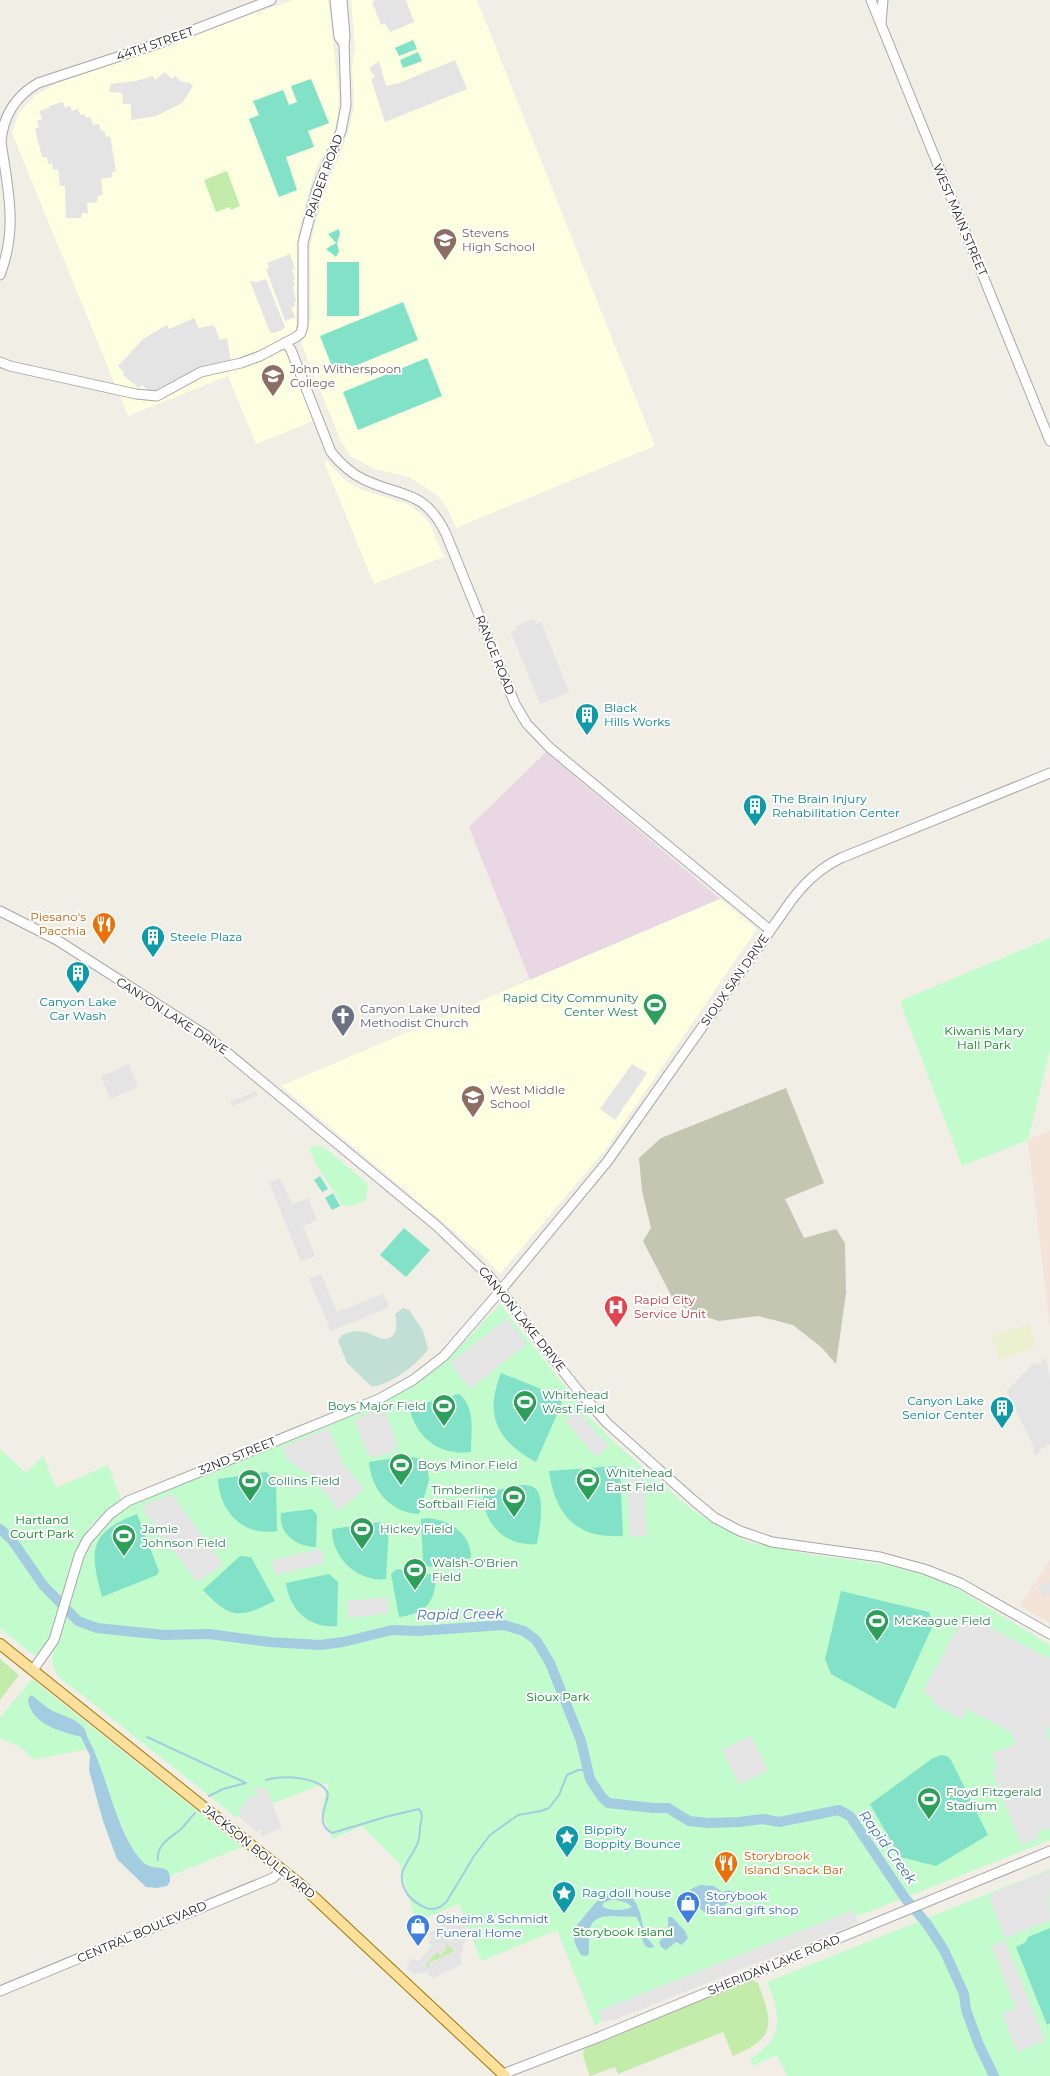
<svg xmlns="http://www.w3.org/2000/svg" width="1050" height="2076" font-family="Montserrat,sans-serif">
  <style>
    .industrial { fill: #ead7e4 }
    .education { fill: #fcffe0 }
    .military { fill: #f3e3d9 }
    .construction { fill: #c3c6b1 }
    .farmland { fill: #eaf0d0 }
    .grass { fill: #c3ecaa }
    .wetland { fill: #c2dfd5 }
    .park { fill: #c2fccd }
    .pitch { fill: #81e2c7 }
    .parking { fill: #e4e4e4; fill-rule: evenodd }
    .water { fill: #a4cce0; fill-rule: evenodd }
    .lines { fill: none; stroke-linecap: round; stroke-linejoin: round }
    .stream { stroke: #a4cce0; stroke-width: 2 }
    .river { stroke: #a4cce0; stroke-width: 10 }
    .minor-casing { stroke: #a7a7a7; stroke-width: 11 }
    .major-casing { stroke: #9b7900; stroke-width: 12 }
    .minor { stroke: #fff; stroke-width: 9 }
    .major { stroke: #ffdf9c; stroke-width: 10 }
    .labels { text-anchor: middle; stroke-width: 4; stroke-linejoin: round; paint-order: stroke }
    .street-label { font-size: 12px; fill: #202020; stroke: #fff }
    .education-label { font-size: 12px; fill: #785e54; stroke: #fff; text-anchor: start }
    .culture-label { font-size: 12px; fill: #0d838f; stroke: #fff; text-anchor: start }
    .food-label { font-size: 12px; fill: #c56008; stroke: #fff; text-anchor: end }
    .leisure-label { font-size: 12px; fill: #27864d; stroke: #fff; text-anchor: start }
    .worship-label { font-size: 12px; fill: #5b616d; stroke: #fff; text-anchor: start }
    .park-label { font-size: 12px; fill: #07841f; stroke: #fff }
    .health-label { font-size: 12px; fill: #be3a42; stroke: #fff; text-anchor: start }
    .shop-label { font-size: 12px; fill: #366cbe; stroke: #fff; text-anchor: start }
    .water-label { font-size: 14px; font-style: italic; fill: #4772b4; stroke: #fff }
  </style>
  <rect width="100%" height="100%" fill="#f1eee6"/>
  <path class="industrial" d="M546,752L720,899L530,980L469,827Z"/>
  <g class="education">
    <path d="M293,0H328L339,95L337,120L331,144L320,160L311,183L298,233L296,331L291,350L318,419L256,444L228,376L128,416L12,133L19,113L35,96L53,85Z"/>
    <path d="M351,0H477L655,446L456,528L448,509L437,495L409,477L375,469L350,456L341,441L301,343L308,331L311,317L310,247L315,225L325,189L337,162L349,130L354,105L352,66L355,50Z"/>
    <path d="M327,461L346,481L360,489L407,504L420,513L429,522L444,557L374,584L324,462Z"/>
    <path d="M720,899L757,929L605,1150L500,1274L481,1254L281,1086Z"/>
  </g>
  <g class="military">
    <path d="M1050,1131V1329L1028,1140Z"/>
    <path d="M1050,1560V1623L1020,1606Z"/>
  </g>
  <path class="construction" d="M786,1088L824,1183L785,1199L804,1238L836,1229L845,1243L846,1293L836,1364L821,1347L793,1325L758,1316L719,1321L694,1313L674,1301L643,1241L651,1228L642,1191L639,1158L661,1138Z"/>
  <path class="farmland" d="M1029,1324L1036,1347L999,1359L992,1336Z"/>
  <g class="grass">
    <path d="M227,171L240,206L231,210L230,207L216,212L204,180Z"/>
    <path d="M0,1659L19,1675L0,1700Z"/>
    <path d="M445,1943L454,1949L453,1952L430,1963V1967H427L426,1964L437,1952L440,1955L447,1948Z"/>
    <path d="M752,1980L758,1983C773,2023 777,2038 733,2056L723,2032L618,2074L615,2067L590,2076L583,2056L584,2049Z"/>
  </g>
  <path class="wetland" d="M403,1308L409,1310L423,1331L428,1348C423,1361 385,1389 371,1386L347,1363L338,1341L341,1336C351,1330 363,1330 373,1335C377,1336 380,1339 384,1339C399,1339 397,1323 395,1314Z"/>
  <g class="park">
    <path d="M1050,938V1049L1028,1140L962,1166L900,1001Z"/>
    <path d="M318,1145L330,1152L368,1184L366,1200L355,1205L343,1206L316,1164L309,1148Z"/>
    <path d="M500,1304L588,1416L613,1441L692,1510L748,1542L808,1554L894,1566L927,1576L956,1588L1050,1645V1840L671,1990V1994L595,2025L557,1930L481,1961L459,1904L416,1922L399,1863L362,1826L333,1839L321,1810L329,1782L236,1817L58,1676C55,1670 52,1665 52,1658C53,1649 60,1639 63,1629C72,1598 77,1563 97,1536C110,1518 128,1507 148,1497L370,1409C429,1381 457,1351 500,1304Z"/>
    <path d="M0,1449L26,1473L43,1456L56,1488L108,1465L121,1499L92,1524L81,1541L69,1570L50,1637L35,1656L0,1628Z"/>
    <path d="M32,1679L242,1847L170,1876L164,1868C158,1867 152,1868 145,1864C128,1855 101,1770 93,1748L33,1760L22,1748L0,1738V1718Z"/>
    <path d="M1050,1869V2076H788L776,2055L753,2066L750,2059C785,2038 781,2016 767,1982Z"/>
  </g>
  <g class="pitch">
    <path d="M413,40L417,49L399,56L395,48Z"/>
    <path d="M418,52L422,61L403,68L400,60Z"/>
    <path d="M311,79L329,123L308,131L314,147L286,157L297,190L279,197L249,119L259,115L253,101L283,90L289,105L297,102L291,86Z"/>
    <path d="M339,229L340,234L337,243L339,251L336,257L326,249L336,243L328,234Z"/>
    <rect x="327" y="262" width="32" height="54"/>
    <path d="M403,302L418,340L335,374L320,336Z"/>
    <path d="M427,358L442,396L358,430L343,392Z"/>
    <path d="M320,1176L328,1189L322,1192L314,1180Z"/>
    <path d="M333,1193L340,1206L332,1210L325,1198Z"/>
    <path d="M404,1228L430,1250L406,1277L380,1255Z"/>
    <path d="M501,1373L559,1396L562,1403L536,1462C497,1441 484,1415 501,1373Z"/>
    <path d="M459,1394C476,1407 471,1433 471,1452C441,1456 417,1439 410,1410V1407Z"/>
    <path d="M407,1456L421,1459L427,1463L429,1480L419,1514C391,1513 371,1490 369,1462Z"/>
    <path d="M616,1466L620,1469L623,1536C576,1539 555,1515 549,1471Z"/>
    <path d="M266,1472L276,1481L277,1531C243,1537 219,1511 218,1479Z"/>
    <path d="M520,1485C524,1485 529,1485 533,1487C547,1493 539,1532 537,1544C505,1547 483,1524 483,1493Z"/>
    <path d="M312,1509L317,1515L316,1547C297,1547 278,1534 281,1513Z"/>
    <path d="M137,1514L159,1571L157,1575L102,1597C90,1552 87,1533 137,1514Z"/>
    <path d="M427,1518C450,1520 471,1533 471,1558L429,1567L423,1562L421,1519Z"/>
    <path d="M381,1522L389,1528L386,1579C358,1583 331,1557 332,1529Z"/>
    <path d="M240,1556L251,1557L275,1601C239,1618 231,1620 203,1590Z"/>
    <path d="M397,1569L436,1575C435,1602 427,1613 399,1617L391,1574Z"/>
    <path d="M329,1574L338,1582L337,1626C310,1629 289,1610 286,1583Z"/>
    <path d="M841,1591L929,1612L933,1625L895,1709L831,1674L825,1659Z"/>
    <path d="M941,1755L947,1756L951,1760L988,1835L936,1866L900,1857L870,1804L933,1758Z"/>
    <path d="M1050,1928V2023L1047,2025L1016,1947L1026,1942L1028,1937Z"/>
  </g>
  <g class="parking">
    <path d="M375,0H406L414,22L390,32L385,23L381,25L372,2Z"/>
    <path d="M455,60L467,89L385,122L371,79L375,77L369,68L379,61L386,86L399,83Z"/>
    <path d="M165,72L172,79L175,76L182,82L190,83L193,86L182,103L156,116L131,120V104H123L122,93L109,92L111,84L136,81L153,76L155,80Z"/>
    <path d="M63,102L65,108L70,106L72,111L78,109L80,115L84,114L86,118L90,117L93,125L99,124L101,131H104L106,137L110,136L116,171L112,172V177L101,179L103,195L98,196L97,202L87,203L88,213H82L81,218H66L65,186H60L58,169L53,170L52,163L48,164L47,157H42L35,129L39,127L37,121L42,119L39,111L49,108V106Z"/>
    <path d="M290,254L295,269L292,270L295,280L293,281L295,285L293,287L296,301L294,302L295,306L291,308L295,317L285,321L266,269L269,268L267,263Z"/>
    <path d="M266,279L285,327L282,330L274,333L270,332L250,281L257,282Z"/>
    <path d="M194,318L199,328L214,325L220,340L227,338L231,362L173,385L171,382L165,388L162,386L156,391L148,390L142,385L139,388L123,375L124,372L118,366L143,339L167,325L169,329Z"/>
    <path d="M534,619L536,624L541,622L569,692L540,704L511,632L517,630L516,626Z"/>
    <path d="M129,1064L138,1087L110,1099L101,1076Z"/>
    <path d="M632,1064L647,1073L615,1120L600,1109Z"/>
    <path d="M256,1091L258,1096L232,1106L230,1102Z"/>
    <path d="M280,1178L292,1204L308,1198L317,1220L303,1226L315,1256L301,1262L269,1182Z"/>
    <path d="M321,1274L337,1312L383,1294L389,1304L387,1305L388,1308L331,1331L309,1279Z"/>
    <path d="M507,1318L527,1344L470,1389L450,1363Z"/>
    <path d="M1046,1357L1050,1379V1444L1040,1450L1037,1456L1033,1453L1034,1448L1007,1391L1034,1362L1038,1365Z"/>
    <path d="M379,1409L381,1413L385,1412L397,1443L394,1451L374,1458L373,1454L368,1456L354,1420Z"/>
    <path d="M577,1410L609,1446L596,1457L565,1421Z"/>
    <path d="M329,1428L343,1463L364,1489L339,1511L312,1477L287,1459L282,1447Z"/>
    <path d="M644,1479L647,1536L630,1537L627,1480Z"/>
    <path d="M171,1493L223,1564L197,1582L141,1508L151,1501L161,1499Z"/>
    <path d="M321,1549L325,1563L275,1575L272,1560Z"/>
    <path d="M1050,1581V1593L1043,1596L1039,1586Z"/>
    <path d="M387,1597L389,1613L348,1618L346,1601Z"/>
    <path d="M962,1619L975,1626L978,1621L1050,1659V1725L1046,1733L1050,1744V1828L1037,1832L1039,1838L1021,1845L992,1771L997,1767L992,1753L1016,1744L1011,1732L967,1709L962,1720L932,1703L933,1698L923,1692Z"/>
    <path d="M751,1736L768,1770L739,1785L722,1750Z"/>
    <path d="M257,1787L260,1789L266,1787L282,1828L262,1836L260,1834L262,1831L260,1829L257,1832L239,1817L242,1814L238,1811L251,1795L255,1797L258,1794L254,1790Z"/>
    <path d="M1050,1870V1887L1048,1888L1050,1892L1048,1899L1050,1920L1005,1938L989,1899L992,1898L990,1894Z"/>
    <path d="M853,1910L858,1923L614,2020L602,2021L598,2011Z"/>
    <path d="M448,1913L468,1926L466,1930L469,1933L464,1942L438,1925Z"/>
    <path d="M438,1926L464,1943L460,1959L462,1964L433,1978L427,1972L413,1974L407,1968L408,1963L413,1958L418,1962L432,1946L428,1942L432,1938L429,1934ZM445,1943L453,1949V1952L429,1963L430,1967H427L426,1964L437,1952L440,1956L447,1949Z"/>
    <path d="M1005,1940L1045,2041L1017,2052L1002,2014L1016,2008L991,1946Z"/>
  </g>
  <g class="water">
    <path d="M31,1695C39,1700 45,1707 53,1711C63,1716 75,1718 83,1727C87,1731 86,1736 89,1740C107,1776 113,1817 134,1851C138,1856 141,1862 147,1865C158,1871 171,1862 170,1882L167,1886L157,1888L146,1887L117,1859L103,1821L89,1770L90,1756L81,1737C60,1731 30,1724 28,1699Z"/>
    <path d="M700,1885L714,1886L722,1892L729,1890L741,1895L742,1900L730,1901L718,1910L704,1912L693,1901L689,1894L691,1889Z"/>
    <path d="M608,1893C640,1889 639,1912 645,1934C647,1940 652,1942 654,1947L650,1948L645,1946C639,1935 644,1927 636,1917C629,1916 622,1917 615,1916C585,1916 589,1929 589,1954L586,1956L581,1955L576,1946L572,1931L597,1901ZM613,1899L627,1903L632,1907C625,1911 610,1911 603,1907V1903Z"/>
    <path d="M668,1917H672L685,1931L688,1938L682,1945L676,1942L666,1950L661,1947L659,1942L668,1932Z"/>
  </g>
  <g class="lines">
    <g class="stream">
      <path d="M147,1737L244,1782"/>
      <path d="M266,1780C282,1775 321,1776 328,1794C326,1809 315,1823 332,1833L389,1816L419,1809C424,1815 421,1820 420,1827C420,1832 420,1837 418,1842C411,1862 392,1871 408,1895C413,1901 419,1905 426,1908C435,1911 441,1907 447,1901L474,1856L490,1835L518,1815L541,1811L549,1808L559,1795L567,1775L578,1770H587"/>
      <path d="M209,1796L223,1789L246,1783"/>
      <path d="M158,1860C156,1844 171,1838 181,1829C186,1824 190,1818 195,1813"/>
    </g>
    <path class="river" d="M0,1529L12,1540L43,1585L78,1621L97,1628L164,1635L209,1634L269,1642L320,1645L343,1642L392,1630L418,1631L504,1625L524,1631L536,1640L550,1663L581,1741L590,1779L601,1796L608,1803L653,1808H668L689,1821L709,1823L739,1822L763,1819L779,1822L839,1810L850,1816L905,1898L927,1924L944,1950L964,1994L966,2010L979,2045L994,2076"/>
    <g class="minor-casing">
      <g id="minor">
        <path d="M335,0L339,37L344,44"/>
        <path d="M871,0L1050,441"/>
        <path d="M881,23L883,0"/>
        <path d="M0,275C18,228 8,190 1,142C3,116 16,96 38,83L160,43L271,0"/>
        <path d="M286,343L291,350L331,452C340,463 350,473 363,479C401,498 424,488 446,534L515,704L527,724L550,748L770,930"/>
        <path d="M0,362L10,366L136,394L157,396L201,372L241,363L260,356L296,337L301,333L303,325V243L317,189L341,131L346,105L344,44L345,36L342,0"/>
        <path d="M0,911L57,940L207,1036L437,1226L490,1277L577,1389L607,1423L693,1500L715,1518L740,1531L772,1542L880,1557L924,1569L960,1583L1050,1634"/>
        <path d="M33,1670L54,1640L79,1556L87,1540L110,1514L128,1501L379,1399L413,1380L444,1356L501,1290L607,1162L791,901C805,882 820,868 841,858L1050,773"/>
        <path d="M0,1991L273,1878L282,1870"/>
        <path d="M503,2074L599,2037L1050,1851"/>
      </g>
    </g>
    <g class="major-casing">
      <path id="major" d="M0,1644L301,1885L505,2076"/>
    </g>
    <use href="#minor" class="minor"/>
    <use href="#major" class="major"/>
  </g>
  <defs>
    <g id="school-pin" transform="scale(1.25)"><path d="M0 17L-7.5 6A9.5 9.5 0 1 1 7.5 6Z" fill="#8d6e63" stroke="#fff"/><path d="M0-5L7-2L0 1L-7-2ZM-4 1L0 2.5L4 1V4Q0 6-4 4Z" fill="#fff"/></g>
    <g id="university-pin" transform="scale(1.25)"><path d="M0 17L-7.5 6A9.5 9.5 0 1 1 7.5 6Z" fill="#8d6e63" stroke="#fff"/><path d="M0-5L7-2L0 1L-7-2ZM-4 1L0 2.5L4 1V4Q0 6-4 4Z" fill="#fff"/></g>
    <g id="building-pin" transform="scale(1.25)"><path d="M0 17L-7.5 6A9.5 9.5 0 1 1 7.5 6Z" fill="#0f9aa8" stroke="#fff"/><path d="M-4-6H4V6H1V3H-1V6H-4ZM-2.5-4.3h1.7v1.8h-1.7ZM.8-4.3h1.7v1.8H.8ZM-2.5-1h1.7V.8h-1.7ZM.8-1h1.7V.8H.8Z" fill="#fff"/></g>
    <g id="restaurant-pin" transform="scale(1.25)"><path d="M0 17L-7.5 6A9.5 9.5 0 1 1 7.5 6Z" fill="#e8710a" stroke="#fff"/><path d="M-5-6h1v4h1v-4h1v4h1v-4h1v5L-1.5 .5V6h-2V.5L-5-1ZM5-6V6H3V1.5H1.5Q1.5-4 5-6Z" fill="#fff"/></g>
    <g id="stadium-pin" transform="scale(1.25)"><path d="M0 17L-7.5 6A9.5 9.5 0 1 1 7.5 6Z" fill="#2e9e5b" stroke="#fff"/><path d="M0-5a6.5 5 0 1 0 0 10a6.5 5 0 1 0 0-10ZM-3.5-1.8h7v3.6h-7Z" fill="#fff"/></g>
    <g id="church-pin" transform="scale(1.25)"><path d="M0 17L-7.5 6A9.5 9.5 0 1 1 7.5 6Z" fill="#6b7280" stroke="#fff"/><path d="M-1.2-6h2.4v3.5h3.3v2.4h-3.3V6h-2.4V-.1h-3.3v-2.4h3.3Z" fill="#fff"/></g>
    <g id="hospital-pin" transform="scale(1.25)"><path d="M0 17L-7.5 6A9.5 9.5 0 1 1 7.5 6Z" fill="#e0444e" stroke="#fff"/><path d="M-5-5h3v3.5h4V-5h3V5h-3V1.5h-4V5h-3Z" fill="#fff"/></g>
    <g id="sight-pin" transform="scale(1.25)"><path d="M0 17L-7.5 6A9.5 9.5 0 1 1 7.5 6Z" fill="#0f9aa8" stroke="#fff"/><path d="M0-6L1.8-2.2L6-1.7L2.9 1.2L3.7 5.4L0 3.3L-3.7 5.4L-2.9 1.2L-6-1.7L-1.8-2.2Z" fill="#fff"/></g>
    <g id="shop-pin" transform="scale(1.25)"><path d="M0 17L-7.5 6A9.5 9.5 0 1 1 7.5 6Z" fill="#3f7fe0" stroke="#fff"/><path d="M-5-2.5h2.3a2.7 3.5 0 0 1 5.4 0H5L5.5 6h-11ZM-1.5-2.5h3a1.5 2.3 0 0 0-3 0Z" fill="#fff"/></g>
  </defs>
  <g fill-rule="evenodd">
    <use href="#school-pin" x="445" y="240"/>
    <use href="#university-pin" x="273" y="376"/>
    <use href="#building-pin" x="587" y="715"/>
    <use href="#building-pin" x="755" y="806"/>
    <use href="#restaurant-pin" x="104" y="924"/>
    <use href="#building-pin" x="153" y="937"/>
    <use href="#building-pin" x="78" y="973"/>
    <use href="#stadium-pin" x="655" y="1005"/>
    <use href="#church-pin" x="343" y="1016"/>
    <use href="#school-pin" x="473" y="1097"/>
    <use href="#hospital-pin" x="616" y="1307"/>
    <use href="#stadium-pin" x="525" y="1402"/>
    <use href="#stadium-pin" x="444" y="1406"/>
    <use href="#building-pin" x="1002" y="1408"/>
    <use href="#stadium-pin" x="401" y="1465"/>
    <use href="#stadium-pin" x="588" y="1480"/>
    <use href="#stadium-pin" x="250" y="1481"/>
    <use href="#stadium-pin" x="514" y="1497"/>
    <use href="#stadium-pin" x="362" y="1529"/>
    <use href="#stadium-pin" x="124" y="1536"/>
    <use href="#stadium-pin" x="415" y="1570"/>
    <use href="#stadium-pin" x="877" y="1621"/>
    <use href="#stadium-pin" x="929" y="1799"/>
    <use href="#sight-pin" x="567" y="1837"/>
    <use href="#restaurant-pin" x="726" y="1863"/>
    <use href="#sight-pin" x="564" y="1893"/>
    <use href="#shop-pin" x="688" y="1903"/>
    <use href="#shop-pin" x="418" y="1926"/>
  </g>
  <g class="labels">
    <g class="street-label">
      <text transform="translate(155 44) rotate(-19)" y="4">44TH STREET</text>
      <text transform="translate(324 176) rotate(-70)" y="4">RAIDER ROAD</text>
      <text transform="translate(960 220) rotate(67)" y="4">WEST MAIN STREET</text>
      <text transform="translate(495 655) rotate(68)" y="4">RANGE ROAD</text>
      <text transform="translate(735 980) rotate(-55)" y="4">SIOUX SAN DRIVE</text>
      <text transform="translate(172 1016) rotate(33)" y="4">CANYON LAKE DRIVE</text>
      <text transform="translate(522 1319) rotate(51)" y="4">CANYON LAKE DRIVE</text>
      <text transform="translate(237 1456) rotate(-22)" y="4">32ND STREET</text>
      <text transform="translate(259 1852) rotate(39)" y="4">JACKSON BOULEVARD</text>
      <text transform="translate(142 1932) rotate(-23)" y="4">CENTRAL BOULEVARD</text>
      <text transform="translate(774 1965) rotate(-22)" y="4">SHERIDAN LAKE ROAD</text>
    </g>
    <g class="education-label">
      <text x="462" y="237">Stevens<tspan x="462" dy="14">High School</tspan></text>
      <text x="290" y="373">John Witherspoon<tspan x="290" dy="14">College</tspan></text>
      <text x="490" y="1094">West Middle<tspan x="490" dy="14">School</tspan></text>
    </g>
    <g class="culture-label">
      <text x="604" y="712">Black<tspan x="604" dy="14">Hills Works</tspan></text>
      <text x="772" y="803">The Brain Injury<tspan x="772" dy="14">Rehabilitation Center</tspan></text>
      <text x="170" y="941">Steele Plaza</text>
      <text x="78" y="1006" text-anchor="middle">Canyon Lake<tspan x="78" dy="14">Car Wash</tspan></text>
      <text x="984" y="1405" text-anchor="end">Canyon Lake<tspan x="984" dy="14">Senior Center</tspan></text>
      <text x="584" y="1834">Bippity<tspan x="584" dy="14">Boppity Bounce</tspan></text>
      <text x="582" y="1897">Rag doll house</text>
    </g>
    <g class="food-label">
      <text x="86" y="921">Piesano's<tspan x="86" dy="14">Pacchia</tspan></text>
      <text x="744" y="1860" text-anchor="start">Storybrook<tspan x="744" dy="14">Island Snack Bar</tspan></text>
    </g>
    <g class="leisure-label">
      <text x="638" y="1002" text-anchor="end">Rapid City Community<tspan x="638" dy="14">Center West</tspan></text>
      <text x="542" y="1399">Whitehead<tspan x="542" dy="14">West Field</tspan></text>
      <text x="426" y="1410" text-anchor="end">Boys Major Field</text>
      <text x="418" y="1469">Boys Minor Field</text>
      <text x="606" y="1477">Whitehead<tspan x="606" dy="14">East Field</tspan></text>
      <text x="268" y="1485">Collins Field</text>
      <text x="496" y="1494" text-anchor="end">Timberline<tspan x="496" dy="14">Softball Field</tspan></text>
      <text x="142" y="1533">Jamie<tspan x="142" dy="14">Johnson Field</tspan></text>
      <text x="380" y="1533">Hickey Field</text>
      <text x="432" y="1567">Walsh-O'Brien<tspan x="432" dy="14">Field</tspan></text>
      <text x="894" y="1625">McKeague Field</text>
      <text x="946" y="1796">Floyd Fitzgerald<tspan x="946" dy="14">Stadium</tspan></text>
    </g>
    <g class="worship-label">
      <text x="360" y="1013">Canyon Lake United<tspan x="360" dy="14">Methodist Church</tspan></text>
    </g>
    <g class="park-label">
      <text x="984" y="1035">Kiwanis Mary<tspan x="984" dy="14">Hall Park</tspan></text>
      <text x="42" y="1524">Hartland<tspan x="42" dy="14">Court Park</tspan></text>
      <text x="558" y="1701">Sioux Park</text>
      <text x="623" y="1936">Storybook Island</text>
    </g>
    <g class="health-label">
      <text x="634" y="1304">Rapid City<tspan x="634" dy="14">Service Unit</tspan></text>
    </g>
    <g class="shop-label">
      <text x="706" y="1900">Storybook<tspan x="706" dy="14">Island gift shop</tspan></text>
      <text x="436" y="1923">Osheim &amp; Schmidt<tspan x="436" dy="14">Funeral Home</tspan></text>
    </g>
    <g class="water-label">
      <text transform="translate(460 1614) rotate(-1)" y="5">Rapid Creek</text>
      <text transform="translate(888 1847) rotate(54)" y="5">Rapid Creek</text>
    </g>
  </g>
</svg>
